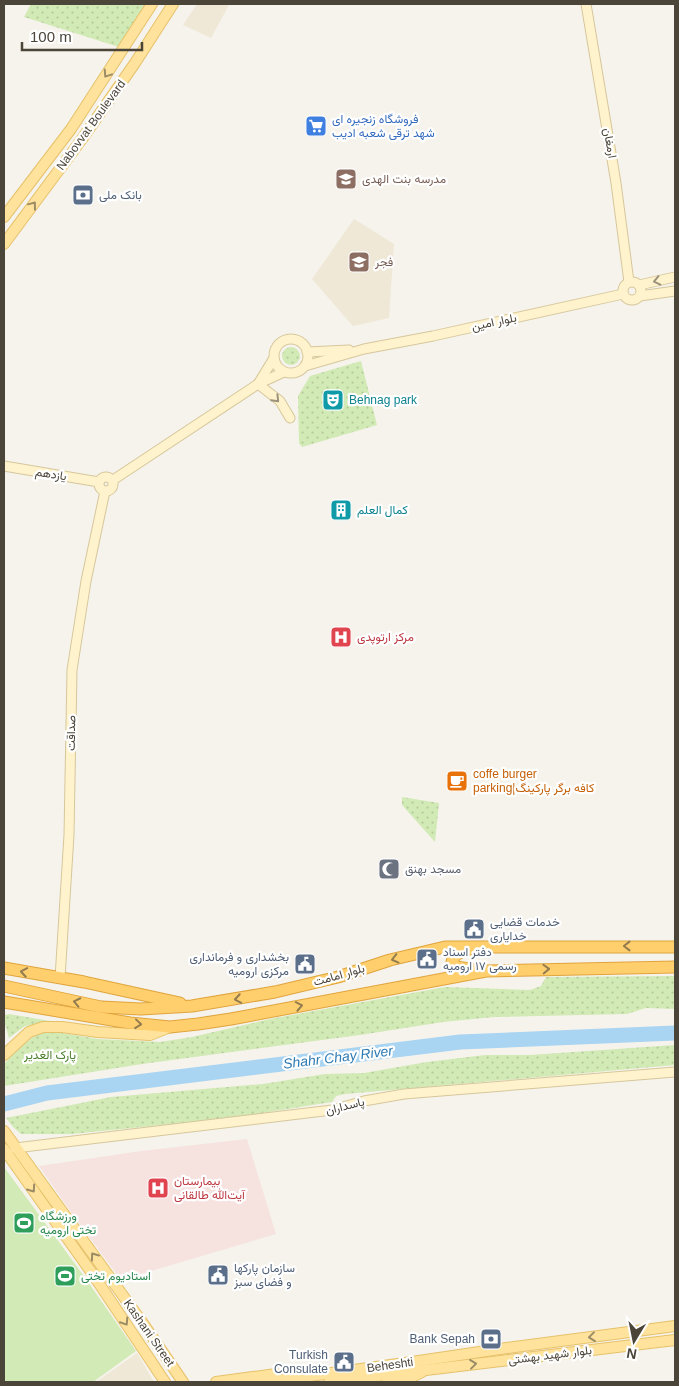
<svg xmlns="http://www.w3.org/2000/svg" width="679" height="1386" font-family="Arial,Vazirmatn,sans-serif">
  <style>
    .education { fill: #efe8d6 }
    .medical { fill: #f6e3e0 }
    .green { fill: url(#green-dots) }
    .pitch { fill: #d2eab5 }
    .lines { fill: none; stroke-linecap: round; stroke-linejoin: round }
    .river { stroke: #a9d4f2; stroke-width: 15 }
    .secondary-casing { stroke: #d6c79b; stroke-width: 11 }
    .primary-casing { stroke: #e6c16a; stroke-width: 12 }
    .highway-casing { stroke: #e0a43c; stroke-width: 13 }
    .secondary { stroke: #fff3cd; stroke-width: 9 }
    .primary { stroke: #ffe39c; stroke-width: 10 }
    .highway { stroke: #ffcf6e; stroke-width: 11 }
    .oneway { stroke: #9c8c66 }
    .oneway2 { stroke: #9c937c }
    .oneway3 { stroke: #937c4e }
    .labels { text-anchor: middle; stroke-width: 4.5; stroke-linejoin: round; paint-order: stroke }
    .shop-label { font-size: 12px; fill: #366cbe; stroke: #fff; text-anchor: start }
    .street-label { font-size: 12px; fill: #4b4439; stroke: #fff }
    .education-label { font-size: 12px; fill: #785e54; stroke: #fff; text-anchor: start }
    .service-label { font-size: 12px; fill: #4e5e75; stroke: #fff; text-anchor: start }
    .culture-label { font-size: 12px; fill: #0d838f; stroke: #fff; text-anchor: start }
    .health-label { font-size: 12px; fill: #be3a42; stroke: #fff; text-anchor: start }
    .food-label { font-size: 12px; fill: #c56008; stroke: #fff; text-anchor: start }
    .worship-label { font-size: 12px; fill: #5b616d; stroke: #fff; text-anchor: start }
    .park-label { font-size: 12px; fill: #4a7f2a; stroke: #fff }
    .leisure-label { font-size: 12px; fill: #27864d; stroke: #fff; text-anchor: start }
    .water-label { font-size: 14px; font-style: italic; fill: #2e7ab2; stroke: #fff }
  </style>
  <defs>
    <pattern id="green-dots" width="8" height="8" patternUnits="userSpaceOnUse" patternTransform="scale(1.25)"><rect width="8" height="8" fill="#d2eab5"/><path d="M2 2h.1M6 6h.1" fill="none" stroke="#b6ca9c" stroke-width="1.8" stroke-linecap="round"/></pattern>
  </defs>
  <rect width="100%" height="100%" fill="#f6f3ec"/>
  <g class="education">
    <path d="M197,4L229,5L211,38L183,25Z"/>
    <path d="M354,219L394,244L389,318L353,326L312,279Z"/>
    <path d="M137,1353L154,1382H96Z"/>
  </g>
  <path class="medical" d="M247,1139L276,1234L121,1280L70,1211L39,1166L141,1151Z"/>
  <g class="green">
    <path d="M31,4H151L122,48L24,17Z"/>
    <circle cx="291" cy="356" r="9"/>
    <path d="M361,361L377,425L302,447L299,443L298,396L310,376Z"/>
    <path d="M402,797L439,803L435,842L402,805Z"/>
    <path d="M675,976V1009L646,1008L627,1014L494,1017L443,1022L360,1035L142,1064L4,1086V1064L19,1048L37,1034L50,1031L98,1039L160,1042L192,1037L270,1019L445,987L530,990L541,986L546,977Z"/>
    <path d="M9,1014L50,1021L25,1026L9,1038L4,1021V1015Z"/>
    <path d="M675,1045V1065L345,1094L336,1096L332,1102L231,1118L72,1134H21L13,1127L6,1118L111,1097L263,1084L325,1074L364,1073L427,1062L485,1055H530Z"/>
  </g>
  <path class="pitch" d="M4,1167L86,1279L136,1351L93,1382H4Z"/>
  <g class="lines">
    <path class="river" d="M4,1104L47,1093L460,1042L675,1033"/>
    <g class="secondary-casing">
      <g id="secondary">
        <path d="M586,4L616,183L629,282"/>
        <circle cx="632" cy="291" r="9"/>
        <path d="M639,285L675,277"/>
        <path d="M640,296L675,291"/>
        <circle cx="291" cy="356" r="17"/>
        <path d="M307,352L349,350"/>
        <path d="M305,366L364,349L433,336L623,294"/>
        <path d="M258,384L280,401L290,418"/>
        <path d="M258,384L274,358"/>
        <path d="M4,466L99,482"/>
        <circle cx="106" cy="484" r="7"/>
        <path d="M113,480L258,384L284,372"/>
        <path d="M60,978L69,835L72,670L86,581L105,491"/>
        <path d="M15,1148L332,1110L364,1101L404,1094L675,1072"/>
      </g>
    </g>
    <g class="primary-casing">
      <g id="primary">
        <path d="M4,217L71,129L152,4"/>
        <path d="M4,244L82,139L135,63L173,4"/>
        <path d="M4,1055L29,1032L43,1027H62L98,1032L150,1035L170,1027"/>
        <path d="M4,1131L142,1322L183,1382"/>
        <path d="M4,1149L94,1276L165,1382"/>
        <path d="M216,1382L276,1374"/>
        <path d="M266,1382L405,1363L507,1348L675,1326"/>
        <path d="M329,1382L409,1372L675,1340"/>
        <path d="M387,1382L408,1379L422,1372"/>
      </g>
    </g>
    <g class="highway-casing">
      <g id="highway">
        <path d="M469,949C462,952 454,953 452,962L456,967L475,970"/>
        <path d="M4,968L84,982L180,1003"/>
        <path d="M4,986L101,1007L141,1009L192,1006L275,992L338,977L390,960L445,947H675"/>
        <path d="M4,1002L130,1023L170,1027L198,1024L231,1019L486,971L675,967"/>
      </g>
    </g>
    <use href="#secondary" class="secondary"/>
    <use href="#primary" class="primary"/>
    <use href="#highway" class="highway"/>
  </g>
  <defs><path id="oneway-chevron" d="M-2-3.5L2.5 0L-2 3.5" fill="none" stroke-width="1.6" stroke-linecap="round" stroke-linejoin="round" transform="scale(1.25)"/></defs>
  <g class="oneway">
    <use href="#oneway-chevron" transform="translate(107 74) rotate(124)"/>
    <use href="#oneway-chevron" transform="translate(33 205) rotate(-53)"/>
    <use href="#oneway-chevron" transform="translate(32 1189) rotate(55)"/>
    <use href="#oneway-chevron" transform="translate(94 1256) rotate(-126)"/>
    <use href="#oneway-chevron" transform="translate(125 1322) rotate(57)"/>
    <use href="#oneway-chevron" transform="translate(592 1337) rotate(173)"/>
    <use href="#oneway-chevron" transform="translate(473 1364) rotate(-7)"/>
  </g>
  <g class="oneway2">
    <use href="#oneway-chevron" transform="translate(657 281) rotate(167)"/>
    <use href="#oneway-chevron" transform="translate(276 399) rotate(46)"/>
  </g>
  <g class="oneway3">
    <use href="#oneway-chevron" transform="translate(627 946) rotate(-180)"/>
    <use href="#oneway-chevron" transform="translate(395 959) rotate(166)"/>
    <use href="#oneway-chevron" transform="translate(546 969) rotate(-2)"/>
    <use href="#oneway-chevron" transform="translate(24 972) rotate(-170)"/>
    <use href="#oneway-chevron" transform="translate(238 999) rotate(170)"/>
    <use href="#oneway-chevron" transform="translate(77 1002) rotate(-168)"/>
    <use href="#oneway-chevron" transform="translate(299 1006) rotate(-11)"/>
    <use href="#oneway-chevron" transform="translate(138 1024) rotate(6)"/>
  </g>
  <defs>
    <g id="supermarket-square" transform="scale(1.125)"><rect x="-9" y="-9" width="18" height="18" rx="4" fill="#3f7fe0" stroke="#fff"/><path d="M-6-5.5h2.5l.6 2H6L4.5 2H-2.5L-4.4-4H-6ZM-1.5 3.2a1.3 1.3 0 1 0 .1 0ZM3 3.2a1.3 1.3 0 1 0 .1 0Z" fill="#fff"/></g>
    <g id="school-square" transform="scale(1.125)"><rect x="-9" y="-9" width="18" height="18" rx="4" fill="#8d6e63" stroke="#fff"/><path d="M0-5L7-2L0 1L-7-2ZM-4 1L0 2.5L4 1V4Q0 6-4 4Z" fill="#fff"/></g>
    <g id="bank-square" transform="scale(1.125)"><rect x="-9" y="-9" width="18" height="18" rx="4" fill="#5c6f8a" stroke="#fff"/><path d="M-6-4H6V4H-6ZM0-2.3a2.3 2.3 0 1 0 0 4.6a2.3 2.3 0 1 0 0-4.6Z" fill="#fff"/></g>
    <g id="theatre-square" transform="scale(1.125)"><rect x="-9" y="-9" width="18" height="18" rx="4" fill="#0f9aa8" stroke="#fff"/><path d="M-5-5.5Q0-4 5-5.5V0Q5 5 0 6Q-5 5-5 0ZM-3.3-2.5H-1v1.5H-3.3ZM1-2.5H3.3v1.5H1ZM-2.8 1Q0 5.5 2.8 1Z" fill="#fff"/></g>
    <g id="building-square" transform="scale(1.125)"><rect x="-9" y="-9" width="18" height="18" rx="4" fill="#0f9aa8" stroke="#fff"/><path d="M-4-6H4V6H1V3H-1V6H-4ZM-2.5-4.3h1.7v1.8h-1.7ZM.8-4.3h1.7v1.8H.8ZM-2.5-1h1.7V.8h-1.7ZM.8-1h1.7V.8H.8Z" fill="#fff"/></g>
    <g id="hospital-square" transform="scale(1.125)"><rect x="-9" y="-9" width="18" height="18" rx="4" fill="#e0444e" stroke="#fff"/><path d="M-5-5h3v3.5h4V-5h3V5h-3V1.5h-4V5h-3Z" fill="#fff"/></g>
    <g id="cafe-square" transform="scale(1.125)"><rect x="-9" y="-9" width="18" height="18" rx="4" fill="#e8710a" stroke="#fff"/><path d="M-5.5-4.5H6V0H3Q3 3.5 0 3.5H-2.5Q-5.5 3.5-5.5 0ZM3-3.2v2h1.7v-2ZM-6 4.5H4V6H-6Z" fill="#fff"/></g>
    <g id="mosque-square" transform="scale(1.125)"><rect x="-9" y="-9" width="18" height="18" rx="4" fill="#6b7280" stroke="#fff"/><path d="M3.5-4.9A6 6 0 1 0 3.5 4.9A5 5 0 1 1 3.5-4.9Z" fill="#fff"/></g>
    <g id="civic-square" transform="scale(1.125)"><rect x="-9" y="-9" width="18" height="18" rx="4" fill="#5c6f8a" stroke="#fff"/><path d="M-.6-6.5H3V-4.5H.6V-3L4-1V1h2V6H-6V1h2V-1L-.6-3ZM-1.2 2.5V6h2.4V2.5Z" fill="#fff"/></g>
    <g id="stadium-square" transform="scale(1.125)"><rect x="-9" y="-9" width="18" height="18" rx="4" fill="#2e9e5b" stroke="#fff"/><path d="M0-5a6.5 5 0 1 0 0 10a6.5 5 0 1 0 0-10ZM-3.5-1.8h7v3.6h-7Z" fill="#fff"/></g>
  </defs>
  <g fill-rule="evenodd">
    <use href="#supermarket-square" x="316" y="126"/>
    <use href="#school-square" x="346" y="179"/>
    <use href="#bank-square" x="83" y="195"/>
    <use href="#school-square" x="359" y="262"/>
    <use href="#theatre-square" x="333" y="400"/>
    <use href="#building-square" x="341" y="510"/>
    <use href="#hospital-square" x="341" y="637"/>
    <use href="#cafe-square" x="457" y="781"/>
    <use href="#mosque-square" x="389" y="869"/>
    <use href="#civic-square" x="474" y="929"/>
    <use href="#civic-square" x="427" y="959"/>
    <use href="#civic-square" x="305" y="964"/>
    <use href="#hospital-square" x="158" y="1188"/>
    <use href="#stadium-square" x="24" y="1223"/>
    <use href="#civic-square" x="218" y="1275"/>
    <use href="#stadium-square" x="65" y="1276"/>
    <use href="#bank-square" x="491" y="1339"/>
    <use href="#civic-square" x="344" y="1362"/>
  </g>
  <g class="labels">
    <g class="shop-label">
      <text x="332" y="123">فروشگاه زنجیره ای<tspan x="332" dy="14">شهد ترقی شعبه ادیب</tspan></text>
    </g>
    <g class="street-label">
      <text transform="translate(91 125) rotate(-54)" y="4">Nabovvat Boulevard</text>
      <text transform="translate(610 143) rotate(80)" y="4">ارمغان</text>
      <text transform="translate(494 322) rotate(-12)" y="4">بلوار امین</text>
      <text transform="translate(51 474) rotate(9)" y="4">یازدهم</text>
      <text transform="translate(71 733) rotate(-89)" y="4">صداقت</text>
      <text transform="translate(339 975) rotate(-16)" y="4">بلوار امامت</text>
      <text transform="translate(345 1106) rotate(-14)" y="4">پاسداران</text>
      <text transform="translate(149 1333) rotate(55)" y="4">Kashani Street</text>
      <text transform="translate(550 1355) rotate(-7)" y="4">بلوار شهید بهشتی</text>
      <text transform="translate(390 1365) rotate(-8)" y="4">Beheshti</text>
    </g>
    <g class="education-label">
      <text x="362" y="183">مدرسه بنت الهدی</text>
      <text x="375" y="266">فجر</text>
    </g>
    <g class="service-label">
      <text x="99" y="199">بانک ملی</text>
      <text x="490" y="926">خدمات قضایی<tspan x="490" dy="14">خدایاری</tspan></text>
      <text x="443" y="956">دفتر اسناد<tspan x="443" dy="14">رسمی ۱۷ ارومیه</tspan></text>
      <text x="289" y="961" text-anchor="end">بخشداری و فرمانداری<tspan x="289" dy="14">مرکزی ارومیه</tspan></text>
      <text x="234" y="1272">سازمان پارکها<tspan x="234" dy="14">و فضای سبز</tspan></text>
      <text x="475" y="1343" text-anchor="end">Bank Sepah</text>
      <text x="328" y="1359" text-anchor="end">Turkish<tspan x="328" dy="14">Consulate</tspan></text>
    </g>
    <g class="culture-label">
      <text x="349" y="404">Behnag park</text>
      <text x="357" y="514">کمال العلم</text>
    </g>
    <g class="health-label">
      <text x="357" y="641">مرکز ارتوپدی</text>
      <text x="174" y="1185">بیمارستان<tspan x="174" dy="14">آیت‌الله طالقانی</tspan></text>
    </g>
    <g class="food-label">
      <text x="473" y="778">coffe burger<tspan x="473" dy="14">parking|کافه برگر پارکینگ</tspan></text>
    </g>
    <g class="worship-label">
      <text x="405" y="873">مسجد بهنق</text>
    </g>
    <g class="park-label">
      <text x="50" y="1059">پارک الغدیر</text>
    </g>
    <g class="leisure-label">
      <text x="40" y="1220">ورزشگاه<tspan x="40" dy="14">تختی ارومیه</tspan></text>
      <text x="81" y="1280">استادیوم تختی</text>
    </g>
    <g class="water-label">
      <text transform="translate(338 1057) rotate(-7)" y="5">Shahr Chay River</text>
    </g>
  </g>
  <rect width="679" height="1386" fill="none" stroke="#4b4439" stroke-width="10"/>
  <g transform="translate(634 1341) rotate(190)" stroke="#ffffff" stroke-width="4" paint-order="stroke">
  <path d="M0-4L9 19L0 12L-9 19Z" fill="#4b4439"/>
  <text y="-8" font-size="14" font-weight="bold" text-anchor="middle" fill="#4b4439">N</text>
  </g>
  <path d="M22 42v8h120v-8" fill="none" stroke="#4b4439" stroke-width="2.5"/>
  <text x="30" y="42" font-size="15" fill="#4b4439" stroke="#ffffff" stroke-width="4" paint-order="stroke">100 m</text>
</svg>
